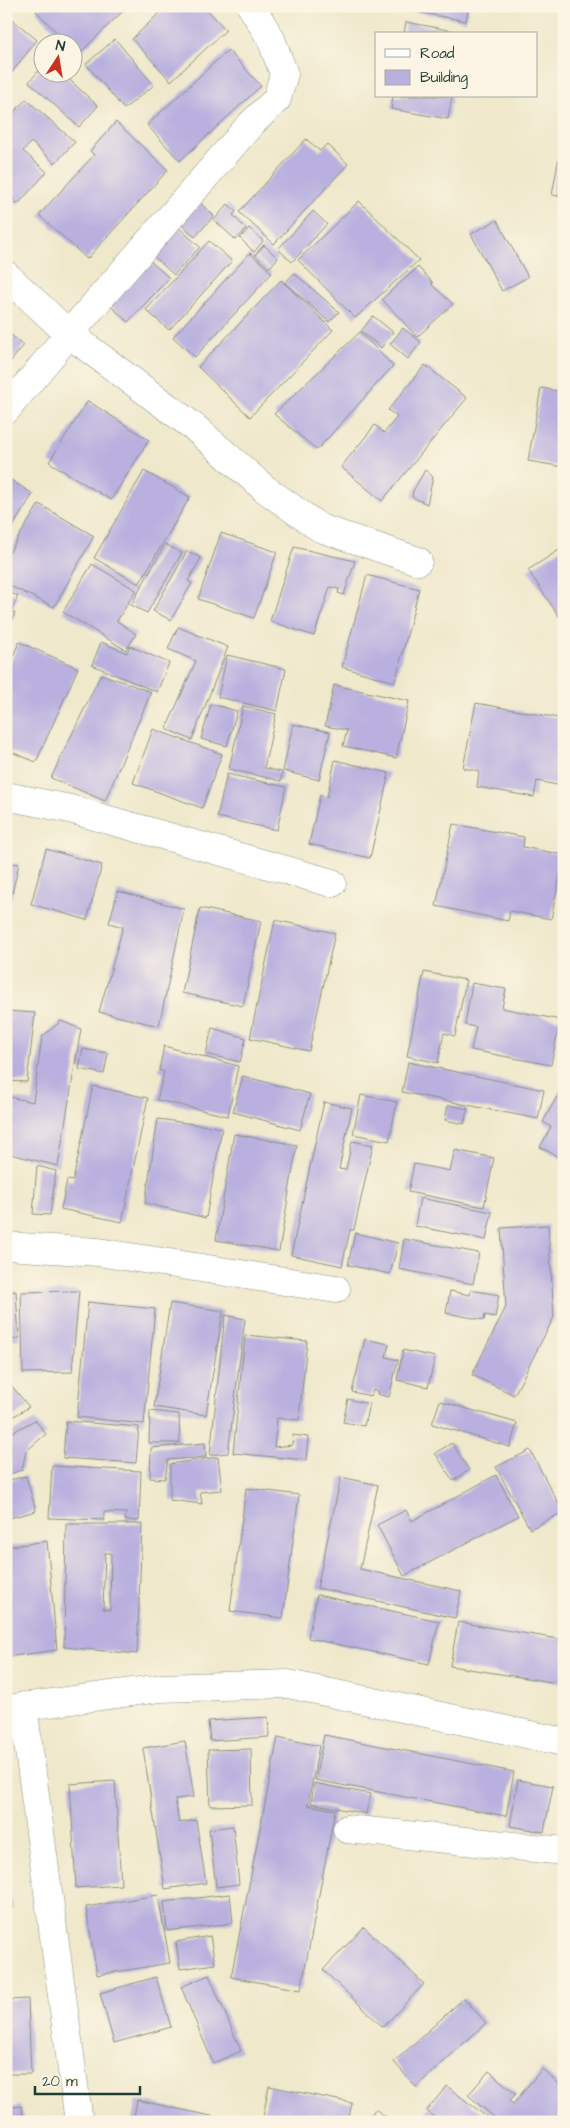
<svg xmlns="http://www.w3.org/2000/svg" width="570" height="2128" font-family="'Architects Daughter',sans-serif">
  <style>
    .building { fill: #b9b0df; fill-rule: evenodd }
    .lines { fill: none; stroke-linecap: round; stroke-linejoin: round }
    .minor-casing { stroke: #879280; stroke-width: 29 }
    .minor { stroke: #fff; stroke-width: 28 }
  </style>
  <rect width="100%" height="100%" fill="#fcf5e5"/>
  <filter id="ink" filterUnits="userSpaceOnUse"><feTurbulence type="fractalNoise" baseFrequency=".02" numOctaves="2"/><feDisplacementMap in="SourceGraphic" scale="10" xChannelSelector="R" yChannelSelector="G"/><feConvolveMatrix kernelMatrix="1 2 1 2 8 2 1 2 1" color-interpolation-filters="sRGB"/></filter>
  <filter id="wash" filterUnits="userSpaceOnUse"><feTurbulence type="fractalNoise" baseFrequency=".0096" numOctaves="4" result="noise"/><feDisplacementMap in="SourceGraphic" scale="20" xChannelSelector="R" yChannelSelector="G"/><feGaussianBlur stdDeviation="1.12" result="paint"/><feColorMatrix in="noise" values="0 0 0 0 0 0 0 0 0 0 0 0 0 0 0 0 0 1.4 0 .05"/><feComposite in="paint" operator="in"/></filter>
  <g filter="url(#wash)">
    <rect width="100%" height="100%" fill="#efe8cb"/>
    <g id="blocks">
      <g class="building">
        <path d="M41,6H128L78,55L72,49V42H66L36,11Z"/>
        <path d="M167,6H204L226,30L171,81L132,39Z"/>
        <path d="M406,6H469L466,21L406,10Z"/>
        <path d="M6,14L37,40L6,80Z"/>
        <path d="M406,22L464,33V34H404Z"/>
        <path d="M115,39L154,85L124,109L86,64Z"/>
        <path d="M228,50L261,86L180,161L147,125Z"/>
        <path d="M42,67V72H61L98,106L79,127L29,82Z"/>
        <path d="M393,96H452L448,119L391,109Z"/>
        <path d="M26,99L75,142L55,163L31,142L23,151L47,172L18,204L6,193V121Z"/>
        <path d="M116,122L168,170L87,259L39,215L94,155L90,151Z"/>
        <path d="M306,139L320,151L327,144L348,164L274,244L239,212Z"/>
        <path d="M559,157L564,158V197L552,195Z"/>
        <path d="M194,197L214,216L195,237L175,218Z"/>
        <path d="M359,201L419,260L355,318L298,260Z"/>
        <path d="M228,204L236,212L233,215L246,229L236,240L214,220Z"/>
        <path d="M313,211L327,224L292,262L278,249Z"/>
        <path d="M497,220L528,277L502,291L471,234Z"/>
        <path d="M178,227L200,247L174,275L152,255Z"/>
        <path d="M249,228L263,241L254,252L240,238Z"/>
        <path d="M209,241L232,261L169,330L146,310Z"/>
        <path d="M264,245L278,258L269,268L255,255Z"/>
        <path d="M250,253L272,273L195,357L173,337Z"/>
        <path d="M146,257L169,278L128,322L105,301Z"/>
        <path d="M418,267L433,283L431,284L453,304L417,337L382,299Z"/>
        <path d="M294,273L339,312L329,322L285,283Z"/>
        <path d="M281,280L333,330L250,417L198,367Z"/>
        <path d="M373,316L393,332L381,348L361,331Z"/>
        <path d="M403,328L421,342L408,359L390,344Z"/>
        <path d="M6,331L24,345L6,367Z"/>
        <path d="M360,332L393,366L317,450L274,414Z"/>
        <path d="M425,365L467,398L382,501L341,467L375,425L384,433L397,417L388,410Z"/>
        <path d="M541,388L564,392V467L528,461Z"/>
        <path d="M88,401L149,440L111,500L49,462Z"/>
        <path d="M425,470L433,477L427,504L412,497L413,491Z"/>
        <path d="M144,471L190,497L139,584L94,558Z"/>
        <path d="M6,477L33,494L6,537Z"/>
        <path d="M39,504L94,536L54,607L6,584V552L9,553Z"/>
        <path d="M221,533L277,552L254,618L198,599Z"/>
        <path d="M165,544L182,553L147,613L131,605Z"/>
        <path d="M294,547L355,561L344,595L338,593L339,589L330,587L314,636L270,621Z"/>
        <path d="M564,547V624L528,570Z"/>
        <path d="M187,551L201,558L188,581L192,583L171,620L153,611Z"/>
        <path d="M92,564L136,590L117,621L136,634L126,650L63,612Z"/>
        <path d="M367,575L419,589L395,682L342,667Z"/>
        <path d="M6,591L18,596L11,612L15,613L6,633Z"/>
        <path d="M178,627L228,647L192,740L166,729L196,661L168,649Z"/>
        <path d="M19,642L78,668L36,762L9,751L6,756V673Z"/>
        <path d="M101,642L127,653L130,646L169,663L157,692L92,665Z"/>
        <path d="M227,655L286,669L277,711L218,697Z"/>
        <path d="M101,674L151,692L105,801L51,778Z"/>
        <path d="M334,685L409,701L396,758L343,746L347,730L325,726Z"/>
        <path d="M476,703L564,719V747L557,785L537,781L534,797L477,787L479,771L463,768Z"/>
        <path d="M211,704L237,711L227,746L201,739Z"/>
        <path d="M243,706L276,714L264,768L282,772L281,781L229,769Z"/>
        <path d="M293,724L330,732L319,780L283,771Z"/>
        <path d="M153,729L222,754L202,808L133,783Z"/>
        <path d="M335,760L389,773L370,858L309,844L320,795L327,797Z"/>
        <path d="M227,774L286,787L277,830L217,817Z"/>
        <path d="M453,824L524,837L523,847L564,855L551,919L510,911L508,921L436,906Z"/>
        <path d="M46,849L102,865L87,920L31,904Z"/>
        <path d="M6,862L19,864L7,915H6Z"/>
        <path d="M118,891L184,909L159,1026L99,1012L123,927L109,923Z"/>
        <path d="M200,908L261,921L243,1006L182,993Z"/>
        <path d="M275,920L335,933L309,1051L250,1038Z"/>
        <path d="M424,972L466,980L455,1036L444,1033L438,1063L407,1056Z"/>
        <path d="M472,983L506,989L502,1008L560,1020L551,1065L471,1050L476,1027L465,1025Z"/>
        <path d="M6,1011L35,1013L27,1082L6,1081Z"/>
        <path d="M61,1021L81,1029L58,1166L6,1153V1115L10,1097L33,1102L42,1037Z"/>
        <path d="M212,1028L246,1038L240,1062L206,1054Z"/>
        <path d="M164,1046L238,1066L228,1116L157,1100L164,1072L159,1070Z"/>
        <path d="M83,1049L108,1053L104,1074L79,1069Z"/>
        <path d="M408,1062L544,1090L538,1119L402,1092Z"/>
        <path d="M243,1076L310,1094L300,1130L233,1112Z"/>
        <path d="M564,1084V1160L540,1147L551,1127L543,1122Z"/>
        <path d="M93,1086L148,1098L122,1222L61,1209L67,1180L73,1181Z"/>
        <path d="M361,1095L397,1102L389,1141L353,1134Z"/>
        <path d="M324,1102L352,1108L339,1169L346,1170L352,1141L373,1145L354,1230H350L342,1266L291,1255Z"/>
        <path d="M448,1105L468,1109L464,1124L445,1120Z"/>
        <path d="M158,1119L222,1128L206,1218L145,1203Z"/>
        <path d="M234,1134L297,1145L279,1251L216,1240Z"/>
        <path d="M455,1150L494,1158L484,1207L408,1192L414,1164L450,1171Z"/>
        <path d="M37,1166L56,1171L50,1215L33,1214Z"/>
        <path d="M420,1198L492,1212L486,1240L415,1226Z"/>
        <path d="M548,1225L554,1317L514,1395L472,1375L506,1307L501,1228Z"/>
        <path d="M355,1233L398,1243L390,1274L348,1265Z"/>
        <path d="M404,1239L479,1253L473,1284L399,1269Z"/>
        <path d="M471,1290L499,1295L495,1317L485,1315L484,1320L446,1313L450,1291L470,1295Z"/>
        <path d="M16,1291L19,1339L6,1340V1292Z"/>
        <path d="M79,1291L72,1372L23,1373L21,1292Z"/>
        <path d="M88,1302L155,1309L144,1424L77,1417Z"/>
        <path d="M170,1303L223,1311L206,1415L154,1407Z"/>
        <path d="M225,1315L245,1319L228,1453L210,1455Z"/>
        <path d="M245,1335L307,1341L299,1420L277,1418L274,1447L292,1445L293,1435L308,1437L306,1460L233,1453Z"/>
        <path d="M365,1339L389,1344L386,1357L398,1360L389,1397L377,1394L378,1391L373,1390L371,1396L352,1392Z"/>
        <path d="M403,1350L435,1357L428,1387L397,1380Z"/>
        <path d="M6,1379L29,1407L6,1421Z"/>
        <path d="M348,1399L369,1404L364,1426L343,1422Z"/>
        <path d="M440,1401L517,1423L510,1447L432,1424Z"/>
        <path d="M150,1411L179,1414L180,1443H149Z"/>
        <path d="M35,1420L46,1434L26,1451L22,1470L6,1475V1436Z"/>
        <path d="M66,1421L139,1427L136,1463L63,1458Z"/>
        <path d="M205,1443L206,1457L168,1460L165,1479L150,1478L151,1448Z"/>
        <path d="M452,1443L469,1470L453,1481L435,1453Z"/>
        <path d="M530,1450L563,1512L530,1529L496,1467Z"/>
        <path d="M218,1457L222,1490L200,1492L202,1504L170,1500V1464Z"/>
        <path d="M52,1466L141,1471L139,1521L125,1520L126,1513L104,1512V1520L49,1518Z"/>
        <path d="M496,1475L518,1516L404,1576L377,1525L406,1510L412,1521Z"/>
        <path d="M26,1476L36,1511L6,1519V1481Z"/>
        <path d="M341,1477L378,1485L360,1569L461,1591L455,1618L317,1588Z"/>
        <path d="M246,1488L299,1495L283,1618L230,1611Z"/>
        <path d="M66,1524H142L137,1654L64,1647ZM105,1553H111L110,1610L103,1609Z"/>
        <path d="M47,1541L57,1650L6,1657V1547Z"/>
        <path d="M317,1595L439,1621L429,1664L308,1638Z"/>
        <path d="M458,1622L564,1640V1684L450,1666Z"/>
        <path d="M268,1717L269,1737L210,1741L208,1721Z"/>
        <path d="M324,1735L514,1772L506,1816L315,1780Z"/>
        <path d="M278,1737L319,1746L308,1805L335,1810L301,1990L231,1977Z"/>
        <path d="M185,1741L194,1797L175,1799L179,1823L196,1820L206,1883L165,1889L143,1748Z"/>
        <path d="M251,1749L252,1805L210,1806L208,1750Z"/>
        <path d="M518,1780L553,1786L544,1832L510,1826Z"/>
        <path d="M115,1781L121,1885L76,1888L70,1784Z"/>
        <path d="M314,1783L370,1794L366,1814L311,1803Z"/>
        <path d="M233,1826L239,1884L216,1887L209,1829Z"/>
        <path d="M6,1874L13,1908L6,1909Z"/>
        <path d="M230,1894L233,1923L167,1931L164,1902Z"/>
        <path d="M158,1895L170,1963L97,1975L86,1907Z"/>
        <path d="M364,1927L424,1984L383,2027L323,1970Z"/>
        <path d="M210,1936L215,1964L180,1969L176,1942Z"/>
        <path d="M209,1975L241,2051L213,2063L181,1987Z"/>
        <path d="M156,1977L171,2027L114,2043L100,1993Z"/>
        <path d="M464,1998L486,2023L416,2087L394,2062Z"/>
        <path d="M28,1999L31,2074H6V2000Z"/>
        <path d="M542,2069L564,2088V2122H500L468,2095L489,2071L516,2094L509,2101L513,2104Z"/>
        <path d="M269,2086L352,2103L348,2122H262Z"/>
        <path d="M447,2086L493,2122H440L426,2111Z"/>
        <path d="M137,2100L234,2121L233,2122H133Z"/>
        <path d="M21,2106L24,2122H6V2108Z"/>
        <path d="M375,2109L394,2122H367Z"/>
      </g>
    </g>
  </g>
  <g filter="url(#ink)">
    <use href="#blocks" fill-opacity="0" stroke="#879280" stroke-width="1"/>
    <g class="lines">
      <g class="minor-casing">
        <g id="minor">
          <path d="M6,275L69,334L194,427L265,489L320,528L418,561"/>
          <path d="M6,410L69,334L250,125L277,99L284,74L271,39L251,6"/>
          <path d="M6,796L70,809L332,883"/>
          <path d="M6,1246L98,1252L336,1289"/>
          <path d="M23,1706L79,2122"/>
          <path d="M6,1709L161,1688L288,1684L564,1742"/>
          <path d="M347,1829L564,1851"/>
        </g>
      </g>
      <use href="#minor" class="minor"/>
    </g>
  </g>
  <rect width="570" height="2128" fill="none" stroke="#fcf5e5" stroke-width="25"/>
  <rect x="375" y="32" width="162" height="65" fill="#fcf5e5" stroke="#a4ab9e"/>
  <rect x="385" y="49" width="25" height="8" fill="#ffffff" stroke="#a4ab9e"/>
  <text x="420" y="58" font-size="15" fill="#1f3d34">Road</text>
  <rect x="385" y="70" width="25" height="15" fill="#b9b0df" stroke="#a4ab9e"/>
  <text x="420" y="82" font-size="15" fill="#1f3d34">Building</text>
  <g transform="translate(58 58) rotate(12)"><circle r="24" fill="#fcf5e5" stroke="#a4ab9e"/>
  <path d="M0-4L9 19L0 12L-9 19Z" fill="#c8321e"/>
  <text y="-8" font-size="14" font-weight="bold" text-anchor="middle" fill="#1f3d34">N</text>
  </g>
  <path d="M35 2086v8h105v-8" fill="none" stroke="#1f3d34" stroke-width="2.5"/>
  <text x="42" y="2086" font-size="15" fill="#1f3d34" stroke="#fcf5e5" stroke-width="4" paint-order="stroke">20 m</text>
</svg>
